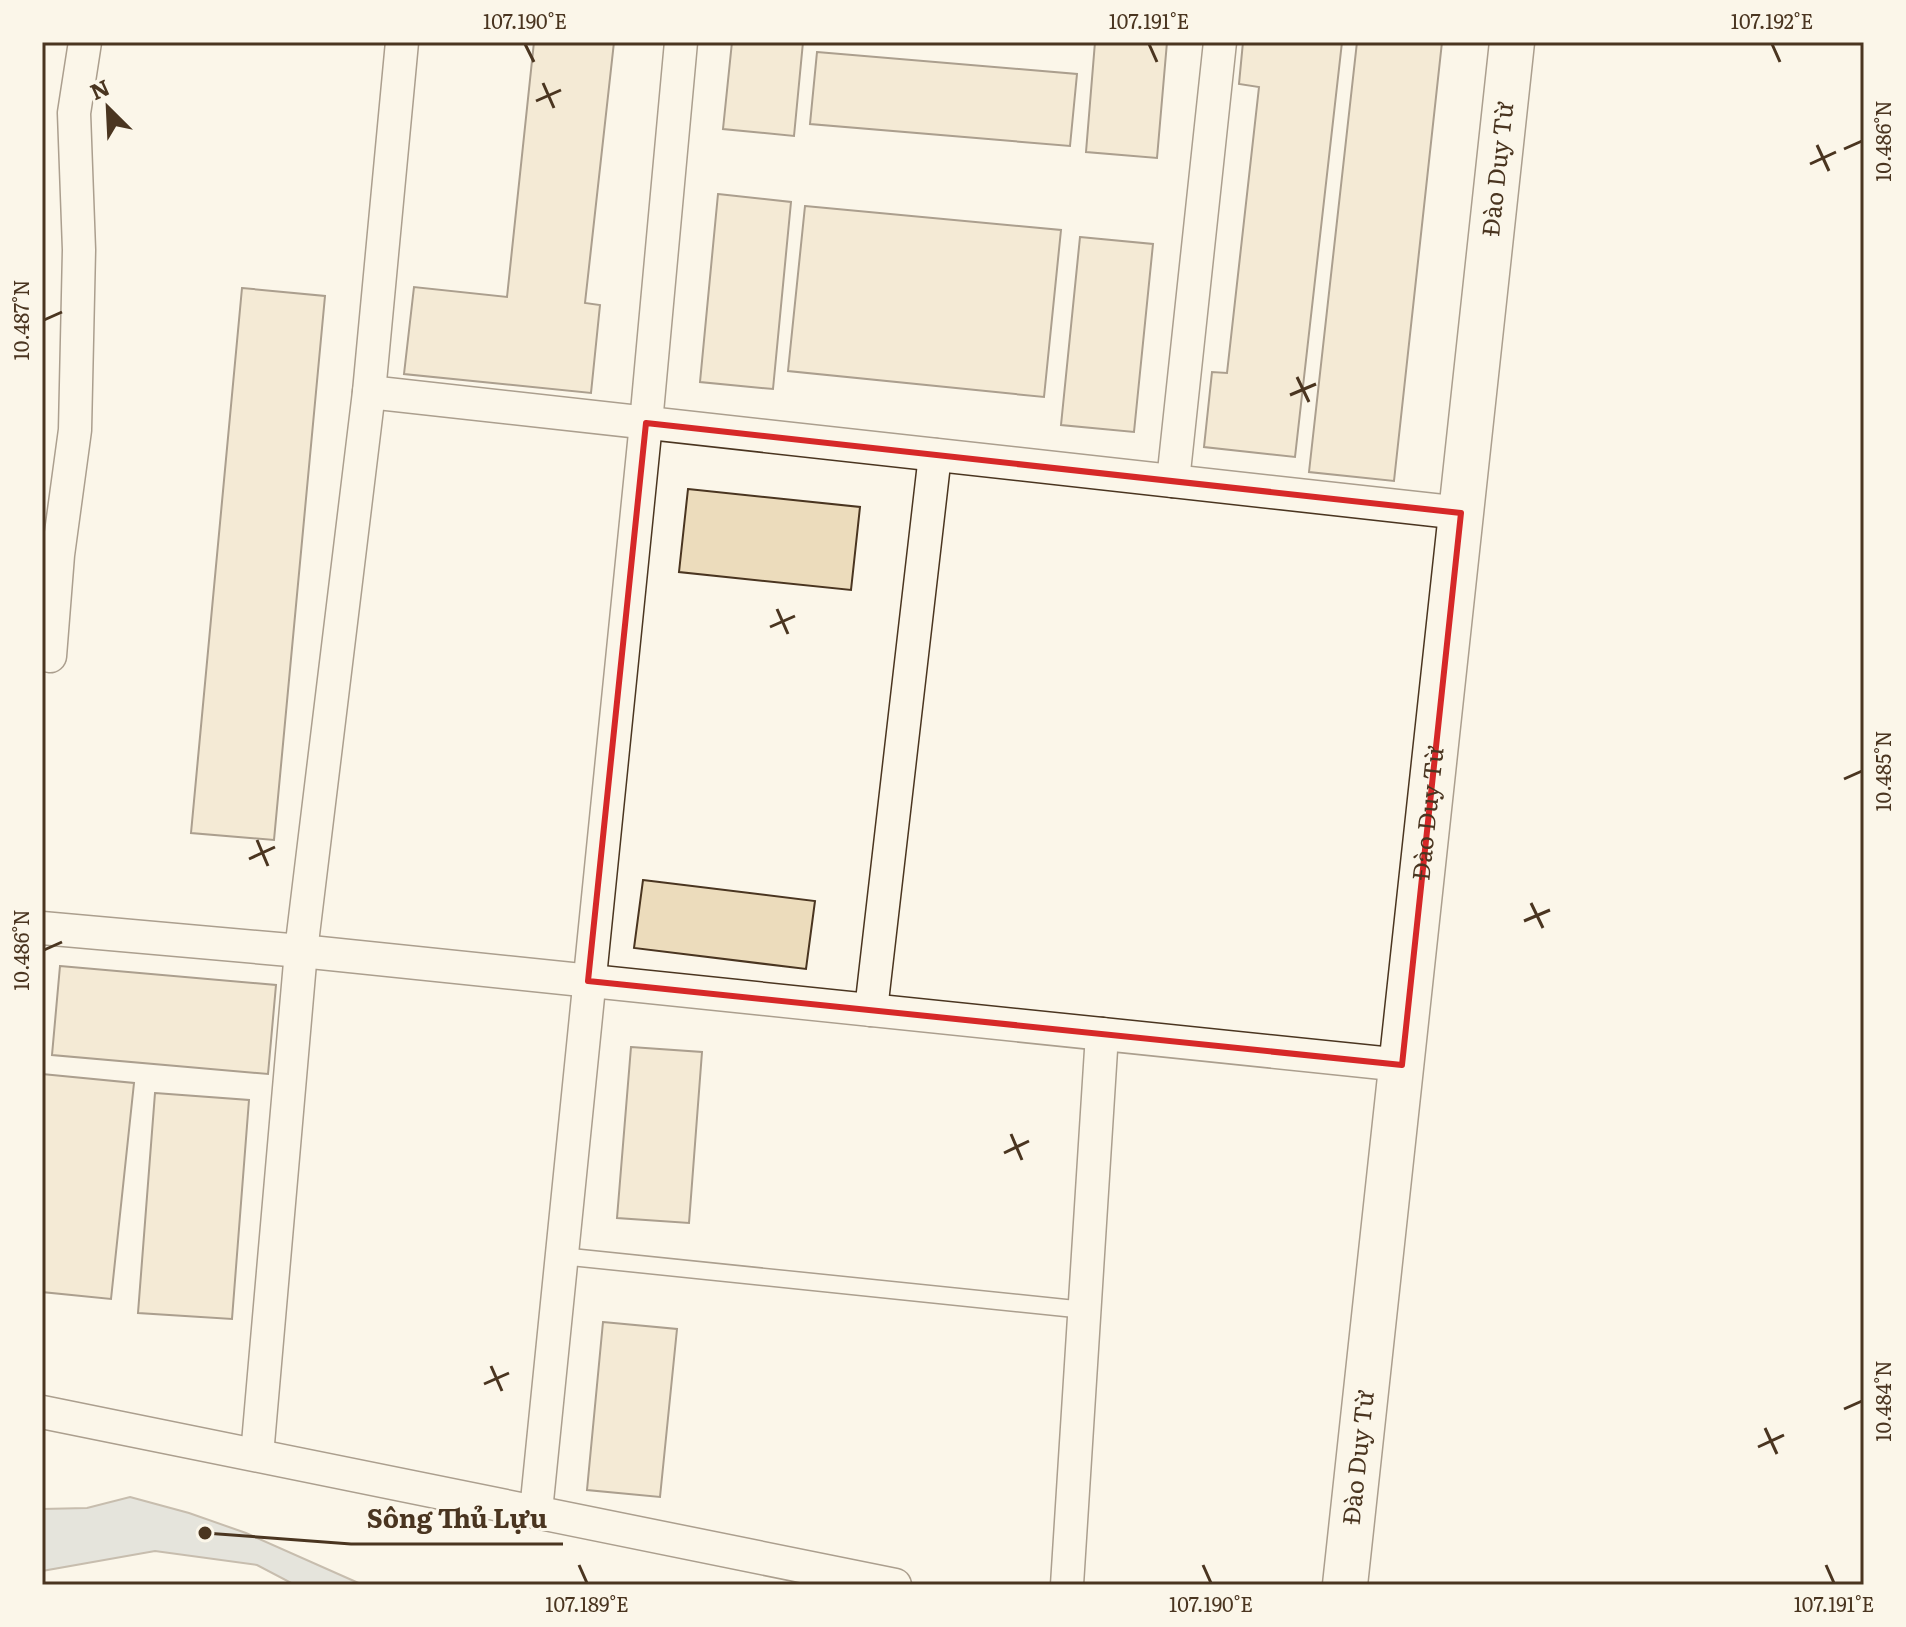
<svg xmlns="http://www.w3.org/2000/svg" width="1906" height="1627" font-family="Literata,serif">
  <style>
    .water { fill: #c9cecd; stroke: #887966; stroke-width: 2 }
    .building { fill: #ecdcbc; stroke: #4a3520; stroke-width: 2 }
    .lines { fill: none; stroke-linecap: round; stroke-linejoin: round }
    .lane-casing { stroke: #4a3520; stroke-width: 19 }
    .street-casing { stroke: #4a3520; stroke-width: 35 }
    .secondary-casing { stroke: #4a3520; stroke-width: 47 }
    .lane { stroke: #fbf6e9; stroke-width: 16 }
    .street { stroke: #fbf6e9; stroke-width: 32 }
    .secondary { stroke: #fbf6e9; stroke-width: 44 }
    .marked { fill: none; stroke: #d62828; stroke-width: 6; stroke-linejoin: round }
    .ticks { fill: none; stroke: #4a3520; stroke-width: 3 }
    .labels { text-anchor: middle; stroke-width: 6; stroke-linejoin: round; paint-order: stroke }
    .street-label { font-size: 24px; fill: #4a3520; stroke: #fbf6e9 }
    .leader { fill: none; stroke: #4a3520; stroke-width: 3 }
    .callout-dot { fill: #4a3520; stroke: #fbf6e9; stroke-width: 3 }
    .callout-label { font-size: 26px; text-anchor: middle; font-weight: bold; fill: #4a3520; stroke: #fbf6e9; stroke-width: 6; stroke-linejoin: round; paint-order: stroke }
    .neatline { fill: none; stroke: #4a3520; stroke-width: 3 }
    .ticks-label { font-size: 20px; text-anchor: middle; fill: #4a3520 }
  </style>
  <rect width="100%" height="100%" fill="#fbf6e9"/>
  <path class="water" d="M130,1497L189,1513L246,1533L363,1585H295L257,1565L155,1551L42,1571V1509L87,1508Z"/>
  <g class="building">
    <path d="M534,42H614L585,303L600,305L591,393L404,374L414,287L507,297Z"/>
    <path d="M732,42H803L794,136L723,129Z"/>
    <path d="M1095,42H1167L1157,158L1086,152Z"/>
    <path d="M1243,42H1342L1295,457L1204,447L1212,372L1227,373L1259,87L1239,84Z"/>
    <path d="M1357,42H1442L1394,481L1309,472Z"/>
    <path d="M817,52L1077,74L1070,146L810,124Z"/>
    <path d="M718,194L791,202L773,389L700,382Z"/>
    <path d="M805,206L1061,230L1044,397L788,371Z"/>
    <path d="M1080,237L1153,244L1134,432L1061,425Z"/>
    <path d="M242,288L325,296L274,840L191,833Z"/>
    <path d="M688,489L860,507L851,590L679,572Z"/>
    <path d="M643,880L815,901L806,969L634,948Z"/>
    <path d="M60,966L276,985L268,1074L52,1055Z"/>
    <path d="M631,1047L702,1052L689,1223L617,1218Z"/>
    <path d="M42,1074L134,1083L111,1299L42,1292Z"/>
    <path d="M155,1093L249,1100L232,1319L138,1313Z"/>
    <path d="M603,1322L677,1329L660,1497L587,1490Z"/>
  </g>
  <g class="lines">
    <g class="lane-casing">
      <path id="lane" d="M561,1256L1085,1310"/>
    </g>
    <g class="street-casing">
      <g id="street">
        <path d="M369,392L1461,513"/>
        <path d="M1173,481L1220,42"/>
        <path d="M50,656L58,555L75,430L79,250L74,113L85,42"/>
        <path d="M42,928L301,951L1402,1065"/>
        <path d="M871,1010L935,455"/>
        <path d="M42,1412L895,1585"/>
        <path d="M257,1455L301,951L369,392L402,42"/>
        <path d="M536,1511L646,423L681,42"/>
        <path d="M1067,1585L1102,1034"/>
      </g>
    </g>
    <g class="secondary-casing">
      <g id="secondary">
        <path id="s1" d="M1345,1585L1512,42"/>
      </g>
    </g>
    <use href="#lane" class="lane"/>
    <use href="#street" class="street"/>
    <use href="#secondary" class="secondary"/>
  </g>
  <path d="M0 0H1906V1627H0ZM646,423L1461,513L1402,1065L588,981Z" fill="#fbf6e9" fill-opacity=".55" fill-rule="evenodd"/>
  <path class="marked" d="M646,423L1461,513L1402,1065L588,981Z"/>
  <path class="ticks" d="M525,44L534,62M1149,44L1157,62M1772,44L1780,62M543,83L554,108M536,101L561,90M1817,145L1829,171M1844,149L1862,141M1810,164L1836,152M44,320L62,312M1297,377L1309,402M1290,395L1316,384M777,609L788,634M770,627L795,616M1844,779L1862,771M257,840L268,866M249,859L275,847M1531,903L1543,928M1524,921L1550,910M44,950L62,942M1011,1134L1022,1160M1004,1153L1029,1141M491,1366L502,1391M484,1384L509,1373M1844,1409L1862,1401M1765,1428L1777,1454M1758,1447L1784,1435M579,1565L587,1583M1203,1565L1211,1583M1826,1565L1834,1583"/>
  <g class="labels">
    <g class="street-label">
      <text dy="8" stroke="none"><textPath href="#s1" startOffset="1424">Đào Duy Từ</textPath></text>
      <text dy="8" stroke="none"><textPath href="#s1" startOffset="776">Đào Duy Từ</textPath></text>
      <text dy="8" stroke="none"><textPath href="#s1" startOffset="128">Đào Duy Từ</textPath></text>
    </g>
  </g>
  <path class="leader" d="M205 1533L351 1544H563"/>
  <circle class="callout-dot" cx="205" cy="1533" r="8"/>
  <g class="callout-label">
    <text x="457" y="1528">Sông Thủ Lựu</text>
  </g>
  <rect width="1906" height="1627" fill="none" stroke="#fbf6e9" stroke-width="88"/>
  <g transform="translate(108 108) rotate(336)" stroke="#fbf6e9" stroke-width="6" paint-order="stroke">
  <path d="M0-6L14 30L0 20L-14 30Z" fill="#4a3520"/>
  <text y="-12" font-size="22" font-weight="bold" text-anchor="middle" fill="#4a3520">N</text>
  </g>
  <rect x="44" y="44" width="1818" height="1539" class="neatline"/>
  <g class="ticks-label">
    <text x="525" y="29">107.190°E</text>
    <text x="1149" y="29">107.191°E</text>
    <text x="1772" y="29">107.192°E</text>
    <text transform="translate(1884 141) rotate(-90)" y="7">10.486°N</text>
    <text transform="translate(22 320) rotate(-90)" y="7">10.487°N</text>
    <text transform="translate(1884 771) rotate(-90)" y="7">10.485°N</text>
    <text transform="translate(22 950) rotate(-90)" y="7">10.486°N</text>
    <text transform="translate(1884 1401) rotate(-90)" y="7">10.484°N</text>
    <text x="587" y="1612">107.189°E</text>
    <text x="1211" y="1612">107.190°E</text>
    <text x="1834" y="1612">107.191°E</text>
  </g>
</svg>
